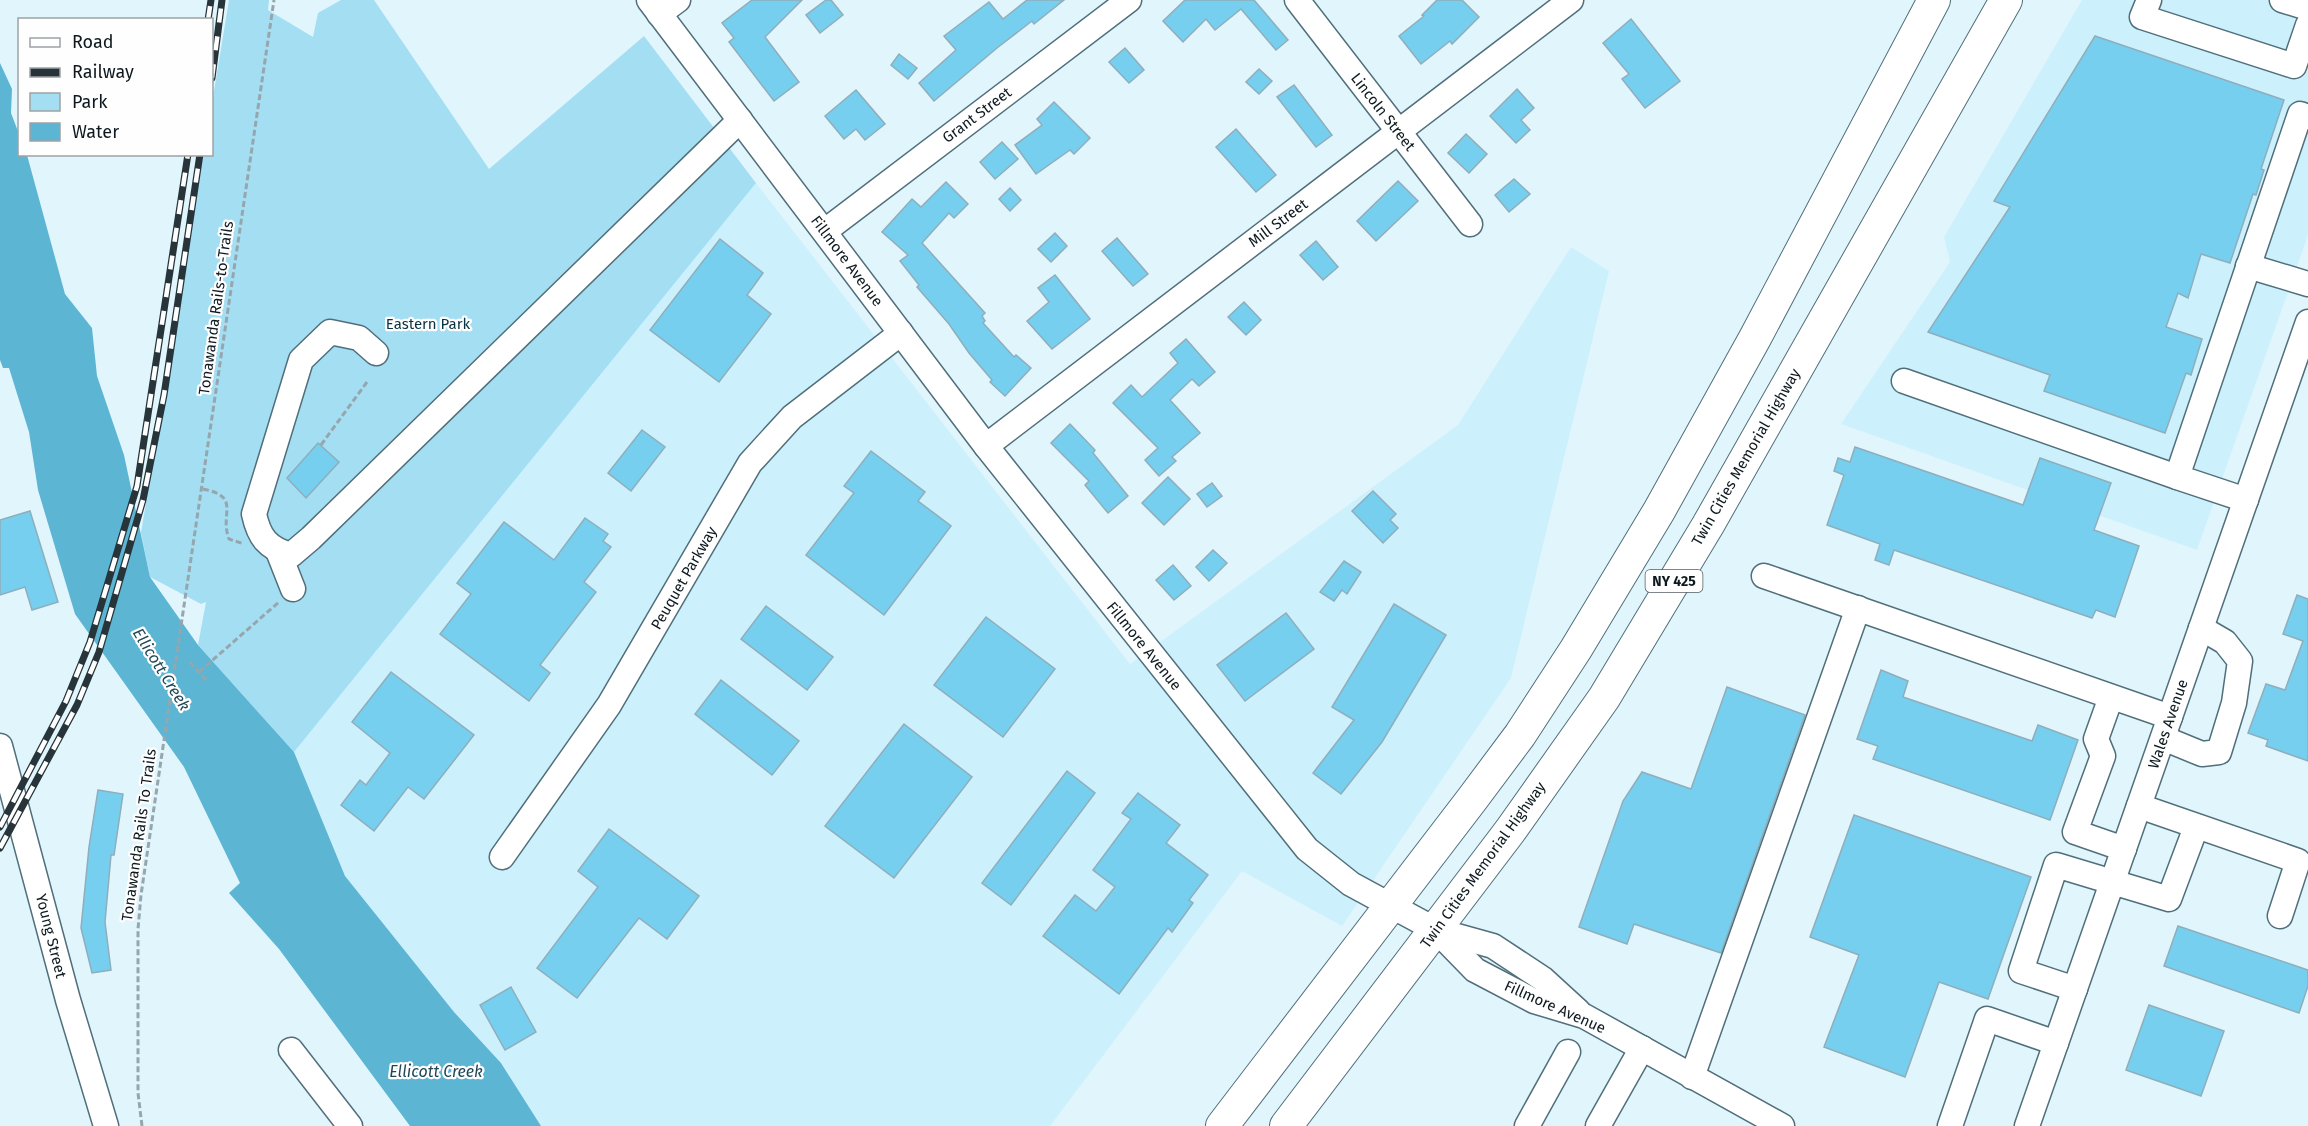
<svg xmlns="http://www.w3.org/2000/svg" width="2308" height="1126" font-family="'Fira Sans',sans-serif">
  <style>
    .built { fill: #cdf0fd }
    .green { fill: #a4def3 }
    .water { fill: #5db5d4 }
    .building { fill: #77cfef; stroke: #8eaebb; stroke-width: 1.5 }
    .lines { fill: none; stroke-linecap: round; stroke-linejoin: round }
    .minor-casing { stroke: #506f7a; stroke-width: 27 }
    .major-casing { stroke: #506f7a; stroke-width: 34 }
    .path { stroke: #95a6ad; stroke-width: 3; stroke-dasharray: 6 3; stroke-linecap: butt }
    .minor { stroke: #fff; stroke-width: 24 }
    .major { stroke: #fff; stroke-width: 32 }
    .rail-casing { stroke: #273439; stroke-width: 7 }
    .rail { stroke: #fefefe; stroke-width: 4.5; stroke-dasharray: 14; stroke-linecap: butt }
    .labels { text-anchor: middle; stroke-width: 4.5; stroke-linejoin: round; paint-order: stroke }
    .shield { fill: #fefefe; stroke: #555e61; stroke-width: 1.5 }
    .shield-label { font-size: 14px; font-weight: bold; fill: #0d191e }
    .street-label { font-size: 15px; fill: #0d191e; stroke: #fefefe }
    .park-label { font-size: 15px; fill: #083340; stroke: #fefefe }
    .water-label { font-size: 16px; font-style: italic; fill: #1f4755; stroke: #fefefe }
  </style>
  <rect width="100%" height="100%" fill="#e1f5fd"/>
  <g class="built">
    <path d="M2082,0H2308V235L2197,550L1841,424L1950,262L1944,237Z"/>
    <path d="M756,183L1130,664L1458,425L1571,247L1609,271L1511,678L1342,926L1242,871L1050,1126H541L501,1063L454,1012L345,876L294,752Z"/>
  </g>
  <path class="green" d="M229,0H269L268,10L313,37L318,13L341,0H374L489,169L644,36L756,183L294,752L198,645L206,602L201,604L150,577L141,533L203,155L212,154V103Z"/>
  <path class="water" d="M0,63L12,89L11,113L19,134L20,154L27,155L65,294L92,328L97,376L124,455L150,577L198,645L294,752L345,876L454,1012L501,1063L541,1126H410L279,949L229,893L240,883L184,767L75,614L38,490L29,432L9,368H3L0,360Z"/>
  <g class="building">
    <path d="M752,0H802L765,37L799,82L774,101L729,42L734,38L722,23Z"/>
    <path d="M826,0H831L843,15L820,33L806,15Z"/>
    <path d="M1027,0H1064L1034,24L1032,21L997,48L934,101L919,83L956,50L944,36L989,2L1003,19Z"/>
    <path d="M1185,0H1254L1288,40L1276,50L1241,9L1215,30L1206,19L1183,42L1163,21Z"/>
    <path d="M1437,0H1462L1479,17L1452,44L1450,41L1421,64L1399,36L1424,16L1422,15Z"/>
    <path d="M1631,19L1680,81L1645,108L1622,79L1629,74L1603,43Z"/>
    <path d="M2095,36L2284,100L2261,169L2264,170L2256,195L2253,194L2230,263L2201,254L2188,298L2178,293L2166,327L2202,339L2191,375L2186,373L2165,433L2044,391L2050,375L1928,332L2010,207L1994,201Z"/>
    <path d="M1125,48L1144,70L1129,83L1109,62Z"/>
    <path d="M899,54L917,68L908,79L891,65Z"/>
    <path d="M1259,69L1272,81L1259,94L1246,82Z"/>
    <path d="M1294,85L1332,135L1316,147L1277,97Z"/>
    <path d="M1517,89L1534,108L1521,120L1530,130L1516,143L1490,116Z"/>
    <path d="M856,90L885,124L865,140L856,129L844,139L825,116Z"/>
    <path d="M1054,102L1090,138L1074,154L1070,150L1036,174L1015,145L1042,125L1037,119Z"/>
    <path d="M1236,129L1276,175L1256,192L1216,147Z"/>
    <path d="M1466,134L1487,154L1469,173L1448,153Z"/>
    <path d="M1002,142L1018,159L995,179L980,162Z"/>
    <path d="M1514,179L1530,194L1509,212L1495,195Z"/>
    <path d="M1398,181L1418,201L1376,241L1357,221Z"/>
    <path d="M946,182L968,204L954,218L949,213L922,243L985,313L982,316L985,321L983,323L1014,357L1016,355L1031,368L1005,396L990,382L992,380L969,353L949,324L917,287L919,285L900,261L908,255L882,232L912,199L921,207Z"/>
    <path d="M1010,188L1021,200L1010,211L999,199Z"/>
    <path d="M1055,233L1067,246L1051,262L1038,249Z"/>
    <path d="M1117,238L1148,274L1133,286L1102,251Z"/>
    <path d="M720,239L763,273L747,295L771,314L719,382L650,330Z"/>
    <path d="M1316,241L1338,267L1323,280L1300,255Z"/>
    <path d="M1055,275L1090,319L1052,349L1027,321L1049,302L1038,288Z"/>
    <path d="M1244,302L1261,320L1246,335L1228,317Z"/>
    <path d="M1186,339L1215,372L1199,386L1192,379L1170,400L1200,433L1172,457L1176,461L1159,476L1145,460L1158,448L1113,403L1131,385L1142,397L1178,363L1170,353Z"/>
    <path d="M1070,424L1095,450L1093,453L1128,496L1108,513L1085,485L1089,481L1051,443Z"/>
    <path d="M642,430L665,447L631,491L608,473Z"/>
    <path d="M318,443L339,462L306,498L287,478Z"/>
    <path d="M1855,447L2023,505L2040,458L2111,483L2094,530L2139,546L2115,617L2096,610L2092,618L1894,550L1889,565L1875,560L1880,544L1827,525L1844,475L1834,471L1838,458L1850,462Z"/>
    <path d="M871,451L925,492L918,501L951,526L884,615L806,555L854,493L844,486Z"/>
    <path d="M1168,477L1190,499L1164,525L1142,503Z"/>
    <path d="M1212,483L1222,496L1207,507L1197,494Z"/>
    <path d="M1373,491L1396,514L1390,520L1398,528L1383,543L1352,511Z"/>
    <path d="M30,511L58,602L32,610L25,587L0,595V520Z"/>
    <path d="M585,518L608,534L603,541L611,547L584,582L596,592L540,665L550,673L529,701L440,634L471,594L457,583L504,522L554,560Z"/>
    <path d="M1213,550L1227,563L1209,581L1196,567Z"/>
    <path d="M1344,561L1361,572L1347,594L1342,590L1334,601L1320,592Z"/>
    <path d="M1173,565L1191,586L1174,600L1156,580Z"/>
    <path d="M2297,595L2308,599V761L2266,746L2268,740L2248,733L2266,684L2285,690L2303,641L2283,634Z"/>
    <path d="M1394,604L1446,635L1382,742L1341,794L1313,773L1354,720L1332,707Z"/>
    <path d="M766,606L833,657L807,690L741,639Z"/>
    <path d="M1286,613L1314,649L1245,701L1217,665Z"/>
    <path d="M986,617L1055,669L1003,737L934,685Z"/>
    <path d="M1881,670L1908,681L1903,697L2032,741L2038,725L2078,740L2050,820L1873,759L1878,746L1857,739Z"/>
    <path d="M391,672L474,735L424,799L408,787L374,831L341,805L360,780L366,785L390,753L352,722Z"/>
    <path d="M721,680L799,741L772,775L695,714Z"/>
    <path d="M1727,687L1805,715L1721,953L1634,924L1627,944L1579,927L1623,801L1642,772L1691,789Z"/>
    <path d="M904,724L972,777L894,878L825,826Z"/>
    <path d="M1067,771L1095,793L1011,905L982,883Z"/>
    <path d="M98,790L123,794L114,855H111L105,922L111,970L92,973L81,928L89,847Z"/>
    <path d="M1138,793L1180,825L1166,843L1208,875L1189,900L1193,903L1172,932L1168,928L1119,994L1043,936L1075,895L1096,911L1115,887L1093,870L1131,819L1122,813Z"/>
    <path d="M1854,815L2031,877L1988,999L1939,982L1905,1077L1824,1047L1859,955L1810,937Z"/>
    <path d="M609,829L699,896L667,939L639,918L577,998L537,968L598,887L578,871Z"/>
    <path d="M2178,926L2308,970V986L2299,1013L2164,966Z"/>
    <path d="M511,987L536,1032L505,1050L480,1005Z"/>
    <path d="M2149,1005L2224,1031L2201,1096L2126,1070Z"/>
  </g>
  <g class="lines">
    <g class="minor-casing">
      <g id="minor">
        <path d="M649,0L986,446L1307,849L1351,884L1436,930L1475,970L1534,1001L1584,1016L1782,1126"/>
        <path d="M1297,0L1470,224"/>
        <path d="M2149,0L2142,17L2294,66L2308,25"/>
        <path d="M2282,0L2308,8"/>
        <path d="M659,14L678,0"/>
        <path d="M825,231L1129,0"/>
        <path d="M2248,266L2308,284"/>
        <path d="M376,353L359,338L330,332L301,360L254,514C259,537 267,548 291,555L311,538L740,120"/>
        <path d="M1904,381L2177,477"/>
        <path d="M986,446L1571,0"/>
        <path d="M2246,500L2177,477L2300,114L2308,117"/>
        <path d="M278,551L293,589"/>
        <path d="M1764,576L2170,717"/>
        <path d="M2111,697L2096,739L2103,756L2075,832L2124,849"/>
        <path d="M2163,738L2202,754L2219,752L2234,703L2240,661L2225,642L2201,628"/>
        <path d="M0,746L68,1000L106,1126"/>
        <path d="M2139,806L2298,861L2280,916"/>
        <path d="M502,857L609,705L750,463L792,417L901,333"/>
        <path d="M1439,931L1493,946L1543,979L1578,1011"/>
        <path d="M2075,989L2021,971L2056,865L2169,899L2196,827"/>
        <path d="M291,1050L350,1126"/>
        <path d="M1692,1077L1858,608"/>
        <path d="M1527,1126L1568,1052"/>
        <path d="M1598,1126L1642,1048"/>
        <path d="M1950,1126L1987,1019L2056,1043"/>
        <path d="M2027,1126L2308,322"/>
      </g>
    </g>
    <g class="major-casing">
      <g id="major">
        <path d="M1222,1126L1473,798L1520,735L1576,649L1659,511L1755,338L1934,0"/>
        <path d="M1286,1126L1510,831L1604,698L1708,525L2006,0"/>
      </g>
    </g>
    <g class="path">
      <path d="M321,445L367,382"/>
      <path d="M203,489C242,497 219,513 229,539L244,544"/>
      <path d="M190,662L206,680"/>
      <path d="M199,672L279,602"/>
      <path d="M142,1126L138,1093V929L141,895L274,0"/>
    </g>
    <use href="#minor" class="minor"/>
    <use href="#major" class="major"/>
    <g class="rail-casing">
      <g id="rail">
        <path d="M208,20L211,0"/>
        <path d="M212,78L222,0"/>
        <path d="M0,827L66,701L90,642L137,486L188,154"/>
        <path d="M0,848L77,705L99,652L143,500L164,395L200,154"/>
      </g>
    </g>
    <use href="#rail" class="rail"/>
  </g>
  <g class="labels">
    <rect class="shield" x="1645.5" y="570" width="57" height="22" rx="4.5"/>
    <g class="shield-label">
      <text x="1674" y="586">NY 425</text>
    </g>
    <g class="street-label">
      <text transform="translate(1383 112) rotate(52)" y="5">Lincoln Street</text>
      <text transform="translate(977 115) rotate(-37)" y="5">Grant Street</text>
      <text transform="translate(1278 223) rotate(-37)" y="5">Mill Street</text>
      <text transform="translate(847 261) rotate(53)" y="5">Fillmore Avenue</text>
      <text transform="translate(216 308) rotate(-82)" y="5">Tonawanda Rails-to-Trails</text>
      <text transform="translate(1746 457) rotate(-60)" y="5">Twin Cities Memorial Highway</text>
      <text transform="translate(684 578) rotate(-60)" y="5">Peuquet Parkway</text>
      <text transform="translate(1144 646) rotate(51)" y="5">Fillmore Avenue</text>
      <text transform="translate(2168 724) rotate(-71)" y="5">Wales Avenue</text>
      <text transform="translate(139 835) rotate(-82)" y="5">Tonawanda Rails To Trails</text>
      <text transform="translate(1483 865) rotate(-54)" y="5">Twin Cities Memorial Highway</text>
      <text transform="translate(51 936) rotate(76)" y="5">Young Street</text>
      <text transform="translate(1555 1007) rotate(24)" y="5">Fillmore Avenue</text>
    </g>
    <g class="park-label">
      <text x="428" y="329">Eastern Park</text>
    </g>
    <g class="water-label">
      <text transform="translate(162 669) rotate(58)" y="6">Ellicott Creek</text>
      <text x="436" y="1077">Ellicott Creek</text>
    </g>
  </g>
  <rect x="18" y="18" width="195" height="138" fill="#fefefe" stroke="#9ea2a4" stroke-width="1.5"/>
  <rect x="30" y="38" width="30" height="9" fill="#ffffff" stroke="#9ea2a4" stroke-width="1.5"/>
  <text x="72" y="48" font-size="18" fill="#0d191e">Road</text>
  <rect x="30" y="68" width="30" height="9" fill="#273439" stroke="#9ea2a4" stroke-width="1.5"/>
  <text x="72" y="78" font-size="18" fill="#0d191e">Railway</text>
  <rect x="30" y="93" width="30" height="18" fill="#a4def3" stroke="#9ea2a4" stroke-width="1.5"/>
  <text x="72" y="108" font-size="18" fill="#0d191e">Park</text>
  <rect x="30" y="123" width="30" height="18" fill="#5db5d4" stroke="#9ea2a4" stroke-width="1.5"/>
  <text x="72" y="138" font-size="18" fill="#0d191e">Water</text>
</svg>
